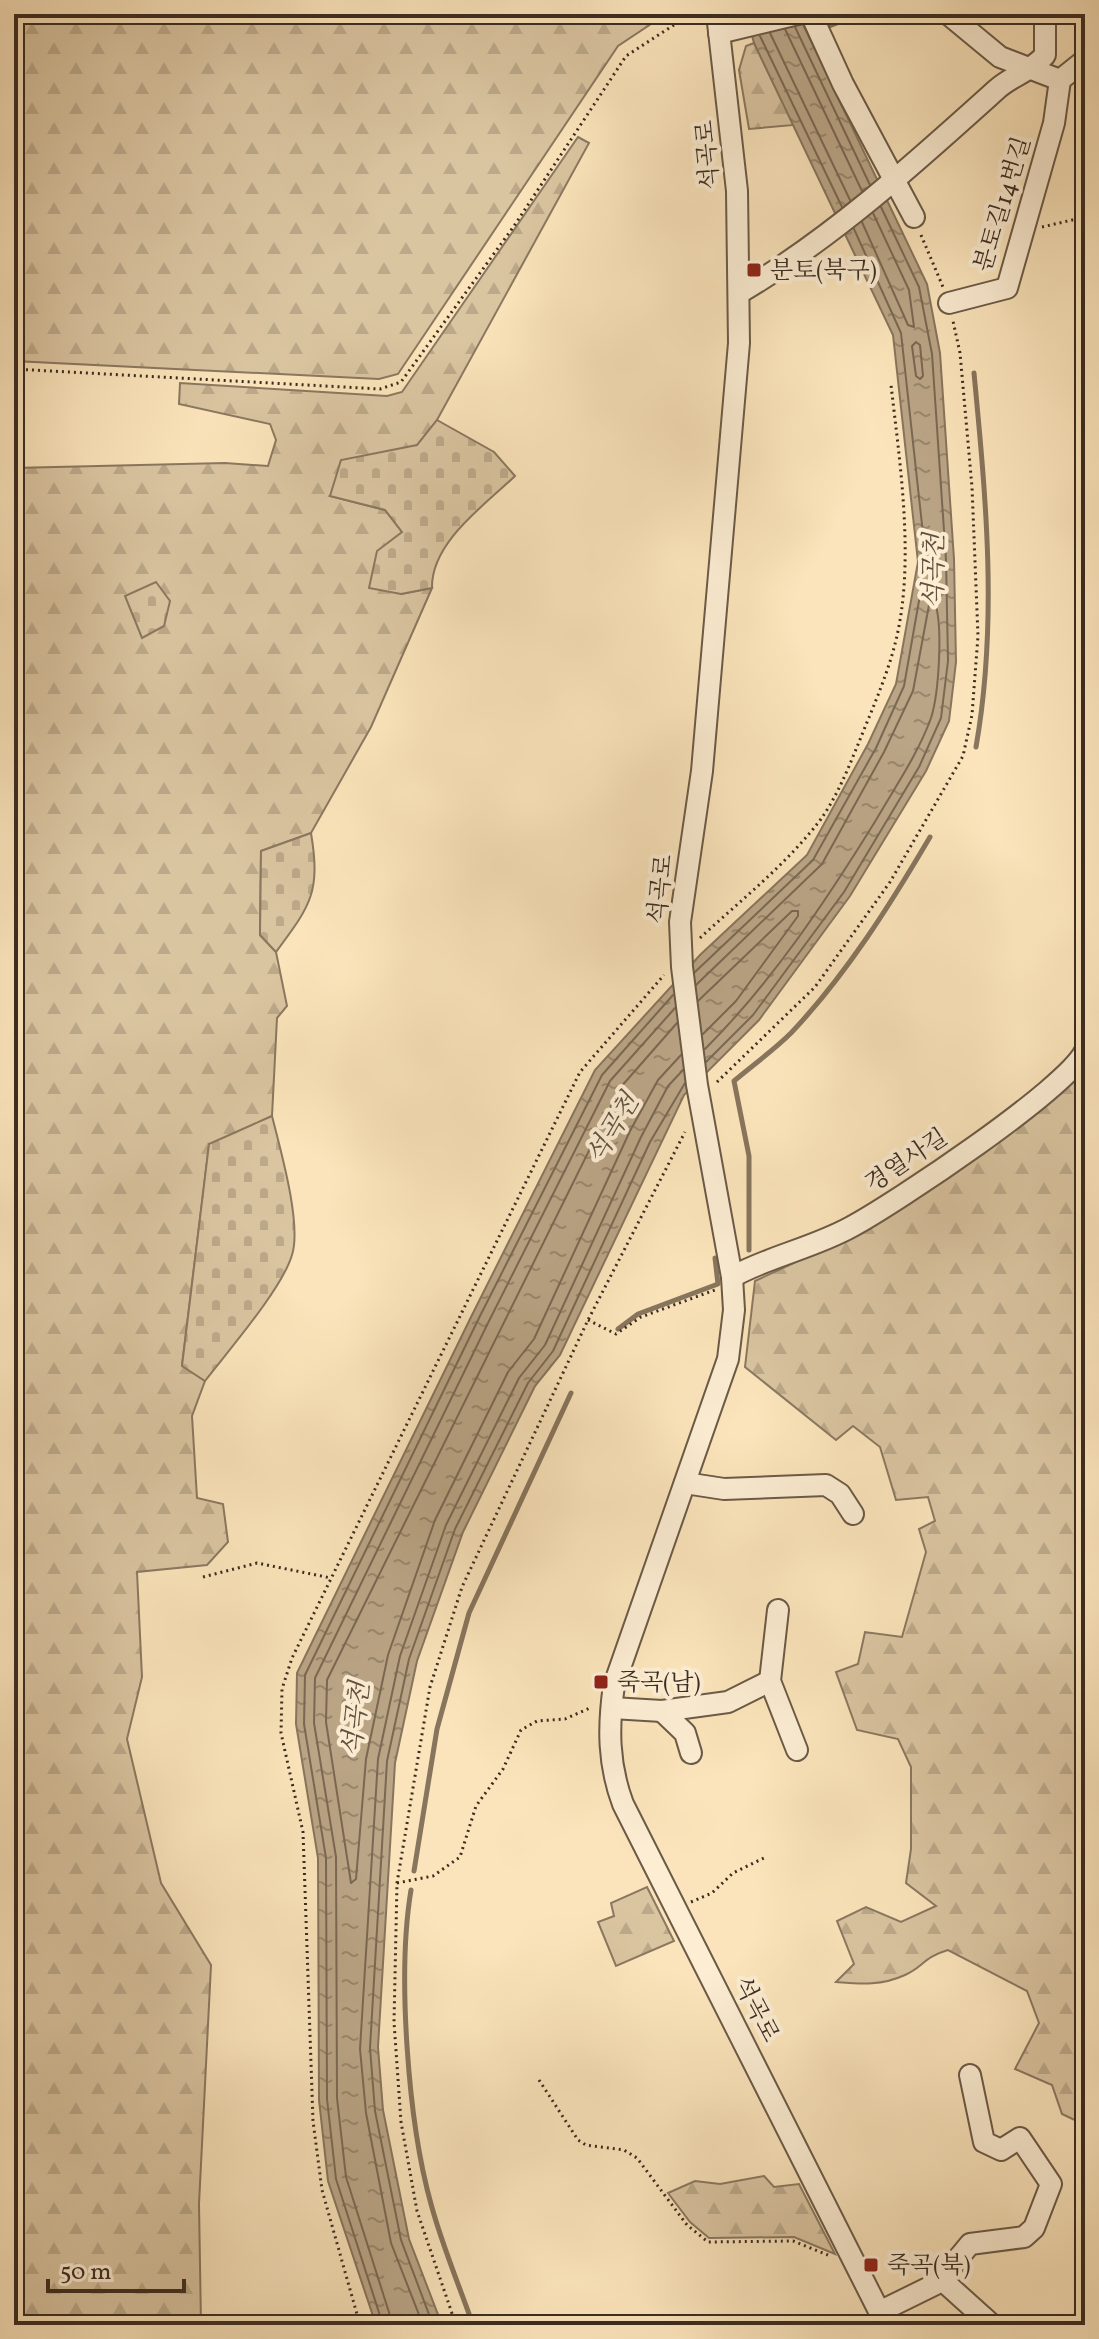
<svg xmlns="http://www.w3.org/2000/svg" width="1099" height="2339" font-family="Vollkorn,'Noto Serif KR',serif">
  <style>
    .forest { fill: url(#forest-firs); stroke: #8a7860; stroke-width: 2 }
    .cemetery { fill: url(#cemetery-stones); stroke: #8a7860; stroke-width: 2 }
    .water { fill: url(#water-ripples); stroke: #87755d; stroke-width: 2 }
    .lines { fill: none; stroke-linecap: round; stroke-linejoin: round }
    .shore { stroke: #7a6853; stroke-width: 2 }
    .stream { stroke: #87755d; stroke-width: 5 }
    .minor-casing { stroke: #6b5a47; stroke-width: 24 }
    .path { stroke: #3b2c20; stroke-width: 3; stroke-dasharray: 2 4; stroke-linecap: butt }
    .minor { stroke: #fcedd3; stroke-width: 20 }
    .poi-dot { fill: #8f2418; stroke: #fcedd3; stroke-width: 3 }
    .labels { text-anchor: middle; stroke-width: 8; stroke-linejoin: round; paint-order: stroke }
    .street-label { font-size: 24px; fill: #3b2c20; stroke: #fcedd3 }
    .poi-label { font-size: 24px; fill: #3b2c20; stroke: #fcedd3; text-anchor: start }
    .water-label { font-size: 26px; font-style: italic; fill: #61503f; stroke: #fcedd3 }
  </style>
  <defs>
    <pattern id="forest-firs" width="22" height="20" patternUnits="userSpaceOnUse" patternTransform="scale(2)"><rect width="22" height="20" fill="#dac5a1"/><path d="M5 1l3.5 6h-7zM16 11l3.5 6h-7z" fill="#bca98a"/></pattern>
    <pattern id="cemetery-stones" width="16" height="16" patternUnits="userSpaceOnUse" patternTransform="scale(2)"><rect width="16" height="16" fill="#dac5a1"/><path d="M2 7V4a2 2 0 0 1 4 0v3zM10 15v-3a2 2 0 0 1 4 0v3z" fill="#bca98a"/></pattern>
    <pattern id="water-ripples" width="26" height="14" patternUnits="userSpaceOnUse" patternTransform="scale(2)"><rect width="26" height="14" fill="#baa586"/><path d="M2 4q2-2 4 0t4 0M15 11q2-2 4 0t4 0" fill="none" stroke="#98876d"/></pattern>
  </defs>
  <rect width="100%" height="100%" fill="#fbe4bb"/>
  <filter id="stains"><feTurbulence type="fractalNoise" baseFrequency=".0025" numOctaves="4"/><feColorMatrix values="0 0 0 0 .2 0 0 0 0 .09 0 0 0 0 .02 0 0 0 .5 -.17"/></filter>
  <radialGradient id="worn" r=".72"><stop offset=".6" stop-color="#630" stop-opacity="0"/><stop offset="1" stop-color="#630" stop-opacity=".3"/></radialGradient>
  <g class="forest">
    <path d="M14,14H666L618,46L398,374L379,379L14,361Z"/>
    <path d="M754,43L794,125L749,129L739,70L746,46Z"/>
    <path d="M578,137L589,143L437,420L417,445L330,496L385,510L402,532L401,594L432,588L371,727L311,833L261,851L260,935L276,952L287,1006L277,1018L272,1116L209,1145L182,1365L205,1381L192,1416L197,1498L223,1504L228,1542L207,1565L137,1572L142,1677L127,1739L161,1883L211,1965L199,2204L201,2325H14V696L19,688L14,680V468L225,463L268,466L276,440L270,424L179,404L180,383L387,396L402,392Z"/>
    <path d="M1085,1069V2125L1062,2114L1052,2085L1015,2069L1039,2023L1027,1991L948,1950C924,1957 923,1967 905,1975C881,1986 861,1984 836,1982L854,1964L837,1921L866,1907L901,1922L936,1906L906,1883L911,1849V1767L898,1739L857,1730L836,1672L858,1664L865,1632L902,1637L926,1552L919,1529L935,1521L928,1497L896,1500L880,1447L853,1426L836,1440L745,1367L755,1281L852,1236L985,1149L1053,1099Z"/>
    <path d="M647,1887L674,1941L616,1966L598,1922L614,1916L611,1903Z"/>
    <path d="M764,2176L774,2187L799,2184L835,2254L794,2237L709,2238L690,2222L668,2193L695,2181L720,2184Z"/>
  </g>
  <g class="cemetery">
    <path d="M437,420L494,452L515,476C485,505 431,542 432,588L401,594L369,588L377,551L402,532L385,510L330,496L341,460L417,445Z"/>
    <path d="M156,582L170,601L164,626L142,638L125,596Z"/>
    <path d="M311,833C321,893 310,906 276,952L260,935L261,851Z"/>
    <path d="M272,1116C280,1148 302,1224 292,1255C282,1289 228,1351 205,1381L182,1366L209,1144Z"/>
  </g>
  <path class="water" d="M746,14H798L927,284L940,353L954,559L956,662L949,721L926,771L850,896L759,1020L684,1095L560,1355L535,1386L463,1532L417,1661L395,1763L378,2047L383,2110L409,2239L442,2325H376L328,2181L319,2100L318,1858L296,1724L297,1673L472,1315L595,1070L700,955L807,855L868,744L896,684L918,562L893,335L754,43Z"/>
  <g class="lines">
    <g class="shore">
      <path d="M795,27L870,185"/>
      <path d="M785,29L862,191"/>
      <path d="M770,33L850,200"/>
      <path d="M760,36L842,207"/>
      <path d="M862,222L908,325L914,327L909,290L873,213"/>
      <path d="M916,342L920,345L923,376L920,379L916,376L912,346Z"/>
      <path d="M695,972L813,860L876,748L904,686L926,561L901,333L854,229"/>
      <path d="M696,985L822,864L884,752L913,691L929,605L935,603C943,626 939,693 931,718C918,754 895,787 876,820C826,901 772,982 705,1049"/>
      <path d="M698,1001L792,911H798V916L736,1001L703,1034"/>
      <path d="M677,1023L620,1088L327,1680L326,1722L351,1883L356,1879L366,1759L388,1655L435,1520L508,1372L534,1339L630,1131L658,1080L681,1055"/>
      <path d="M706,1062L753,1015L844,892L919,767L941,718L948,661L946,560L932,354L919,287L881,207"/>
      <path d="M383,2325L336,2179L327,2099L326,1858L304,1724L305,1675L479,1318L602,1075L673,995"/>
      <path d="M393,2325L346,2177L337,2098L336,1857L314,1723L315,1678L488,1323L610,1081L675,1008"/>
      <path d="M423,2325L391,2243L366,2113L360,2049L378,1759L400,1656L446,1525L519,1378L545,1345L641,1137L668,1086L683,1070"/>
      <path d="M433,2325L401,2240L375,2111L370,2048L387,1761L409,1659L455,1529L528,1383L553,1351L650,1142L685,1083"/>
    </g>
    <g class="stream">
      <path d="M824,28L860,14"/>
      <path d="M974,373C986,499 998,622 976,747"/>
      <path d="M749,1250V1156L734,1081C753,1065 774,1050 791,1033C846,975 890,905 930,837"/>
      <path d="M618,1329L638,1314L718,1284L715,1258"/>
      <path d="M414,1871L437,1729L469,1613L571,1393"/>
      <path d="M411,1890C397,1974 408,2122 431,2204C442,2245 459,2285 473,2325"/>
    </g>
    <g class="minor-casing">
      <g id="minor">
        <path d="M717,14L737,191L739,343L702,771L680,922L682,967L697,1085L732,1277L734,1310L728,1359L614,1685C608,1727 608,1764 623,1804L886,2325"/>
        <path d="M811,14L843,84L914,217"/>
        <path d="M948,14L1000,57L1060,80L1085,60"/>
        <path d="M719,33L798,14"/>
        <path d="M741,292C835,236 915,163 996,90C1012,75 1031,72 1045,55V14"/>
        <path d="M949,303L1007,288L1054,123L1060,80"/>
        <path d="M732,1277C770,1256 813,1248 851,1227C894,1204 1067,1089 1085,1051"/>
        <path d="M685,1483L724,1489L826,1485L840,1494L853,1514"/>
        <path d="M778,1610L770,1681L797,1750"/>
        <path d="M612,1708L662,1711L728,1702L770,1681"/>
        <path d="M662,1711L685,1733L691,1753"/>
        <path d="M941,2279L992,2325"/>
        <path d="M879,2312L938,2283L970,2244L1024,2237L1034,2228L1051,2184L1020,2138L1001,2150L984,2142L970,2075"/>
        <path d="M1078,2325L1085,2322"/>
      </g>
    </g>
    <g class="path">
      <path d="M1042,227L1085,217"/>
      <path d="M921,235L943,287"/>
      <path d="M14,369L380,389L401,382L514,226L626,56L691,14"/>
      <path d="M700,938C741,900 787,864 821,819C838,795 850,764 861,737C874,705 888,673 896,640C915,562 900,464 891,385"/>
      <path d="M717,1082L815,987L890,882L963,756L972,715L978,636L972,487L960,353L953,321"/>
      <path d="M588,1320L616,1334L641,1317L715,1290"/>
      <path d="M203,1577L257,1563L331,1578"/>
      <path d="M397,1883L433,1876L460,1857L476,1806L503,1769L521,1730L537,1721L565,1719L592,1707"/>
      <path d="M691,1902L712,1893L733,1873L766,1857"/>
      <path d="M539,2080L578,2140L586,2145L624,2150L637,2158L687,2225L708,2242L793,2241L828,2255"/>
      <path d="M360,2325L322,2190L313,2121L303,1832L281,1733L282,1689L292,1658L580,1072L664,975"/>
      <path d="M456,2325L417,2211L401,2122L394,2022L397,1883L430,1687L462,1587L588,1320L685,1132"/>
    </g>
    <use href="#minor" class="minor"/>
  </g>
  <g class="poi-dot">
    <rect x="746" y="262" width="16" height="16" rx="4"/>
    <rect x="593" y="1674" width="16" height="16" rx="4"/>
    <rect x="863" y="2257" width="16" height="16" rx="4"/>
  </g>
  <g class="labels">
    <g class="street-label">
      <text transform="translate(707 155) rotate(-95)" y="8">석곡로</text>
      <text transform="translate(1002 204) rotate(-73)" y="8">분토길14번길</text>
      <text transform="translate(660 889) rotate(-84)" y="8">석곡로</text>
      <text transform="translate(906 1160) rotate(-34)" y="8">경열사길</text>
      <text transform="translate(757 2009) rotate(63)" y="8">석곡로</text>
    </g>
    <g class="poi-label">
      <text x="770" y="278">분토(북구)</text>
      <text x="617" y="1690">죽곡(남)</text>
      <text x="887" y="2273">죽곡(북)</text>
    </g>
    <g class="water-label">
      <text transform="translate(933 571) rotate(-89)" y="9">석곡천</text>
      <text transform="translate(612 1128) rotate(-59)" y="9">석곡천</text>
      <text transform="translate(355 1719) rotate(-83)" y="9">석곡천</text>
    </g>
  </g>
  <rect width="1099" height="2339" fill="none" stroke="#fbe4bb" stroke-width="48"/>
  <rect x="16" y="16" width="1067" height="2307" fill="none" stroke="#3b2c20" stroke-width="4"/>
  <rect x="24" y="24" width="1051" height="2291" fill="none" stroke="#3b2c20" stroke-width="2"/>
  <path d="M48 2279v12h136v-12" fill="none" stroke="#3b2c20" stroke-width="4"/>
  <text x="60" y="2279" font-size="24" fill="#3b2c20" stroke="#fcedd3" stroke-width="6" paint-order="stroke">50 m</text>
  <rect width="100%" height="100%" filter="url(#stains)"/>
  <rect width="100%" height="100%" fill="url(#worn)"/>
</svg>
